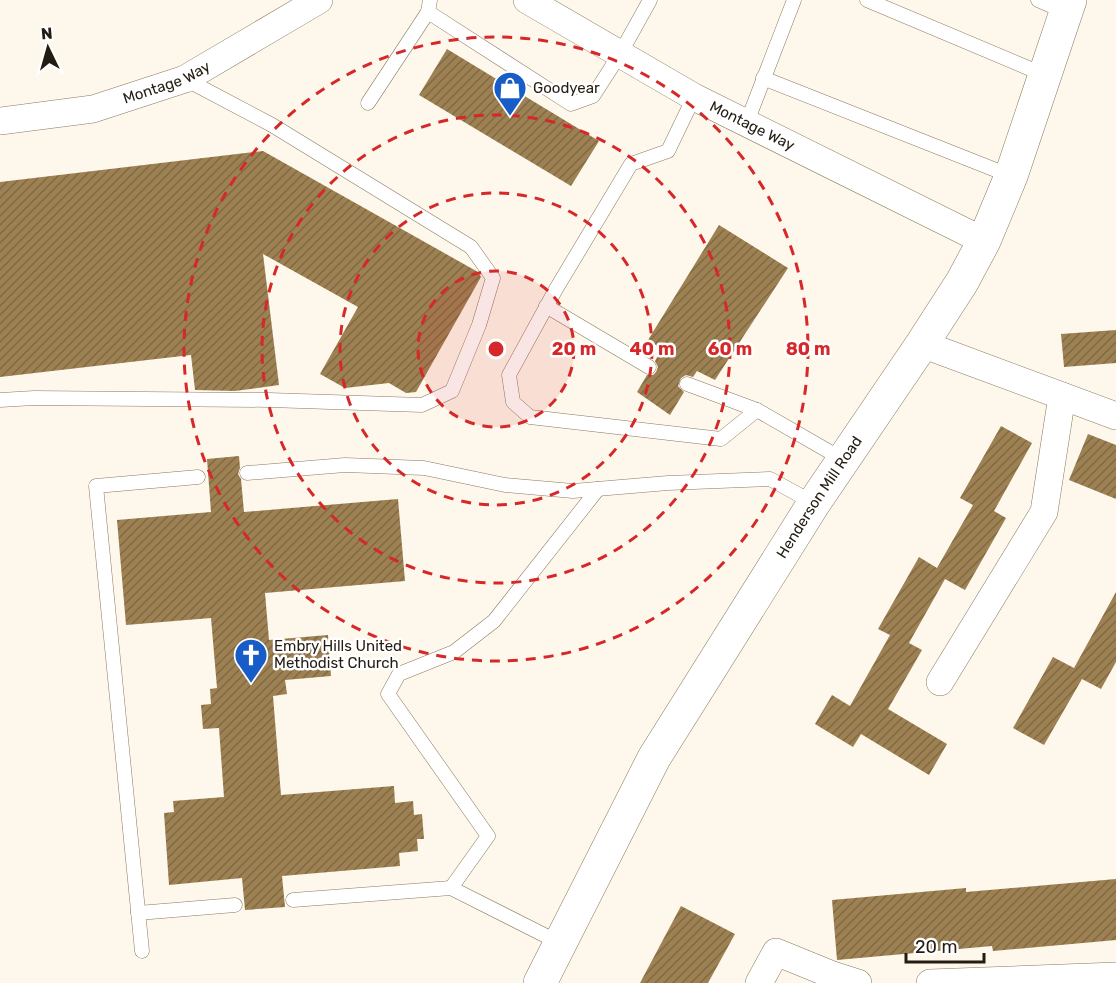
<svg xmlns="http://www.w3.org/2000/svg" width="1116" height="983" font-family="Rubik,sans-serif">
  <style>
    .building { fill: url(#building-hatch) }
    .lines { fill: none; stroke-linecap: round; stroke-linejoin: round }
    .service-casing { stroke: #8a7a60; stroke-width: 15 }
    .minor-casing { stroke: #8a7a60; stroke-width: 28 }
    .tertiary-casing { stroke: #8a7a60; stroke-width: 34 }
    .service { stroke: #fff; stroke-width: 14 }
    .minor { stroke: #fff; stroke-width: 27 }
    .tertiary { stroke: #fff; stroke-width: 33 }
    .ring { fill: none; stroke: #d62828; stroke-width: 3; stroke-dasharray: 10 8 }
    .labels { text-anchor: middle; stroke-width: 5; stroke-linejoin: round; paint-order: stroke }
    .street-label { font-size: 15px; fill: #231c12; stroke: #fff }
    .poi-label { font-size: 15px; fill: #231c12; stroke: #fff; text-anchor: start }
    .centre { fill: #d62828; stroke: #fff; stroke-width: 3 }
    .ring-label { font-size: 18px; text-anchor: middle; font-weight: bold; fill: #d62828; stroke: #fff; stroke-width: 5; stroke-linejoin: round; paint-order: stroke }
  </style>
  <defs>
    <pattern id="building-hatch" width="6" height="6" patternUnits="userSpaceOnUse" patternTransform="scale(1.5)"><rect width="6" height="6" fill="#9d8153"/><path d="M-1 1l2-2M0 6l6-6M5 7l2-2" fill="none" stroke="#806943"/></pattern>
  </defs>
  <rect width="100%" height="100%" fill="#fef7eb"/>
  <g class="building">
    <path d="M447,49L599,141L571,186L419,95Z"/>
    <path d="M263,151L478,272L481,277L416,392L406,393L389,383L345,388L320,374L358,307L263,254L279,385L235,391L195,390L191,355L0,377V182Z"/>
    <path d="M719,225L788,268L715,380L697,371L693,377L686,375L681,378L678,386L684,392L670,415L637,392L647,375H653L656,372L658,367L655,361L662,349L648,340Z"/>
    <path d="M1116,330V363L1064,367L1061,334Z"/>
    <path d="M1001,426L1032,443L994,511L1006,518L965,590L945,579L909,643L922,650L888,709L947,744L929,775L861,734L853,747L815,724L832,695L850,706L890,635L878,629L919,557L937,568L973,505L960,498Z"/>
    <path d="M1088,434L1116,445V499L1069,480Z"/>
    <path d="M239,456L240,468L238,474L241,479L244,512L398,499L405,581L265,593L269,640L328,635L331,676L285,680L287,694L273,696L281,795L394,786L395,803L413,801L414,815L422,814L424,839H417L418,851L399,853L400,866L282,876L285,907L245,910L242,878L169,885L164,813L174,812L173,801L224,797L219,728L203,729L201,705L211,704L210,689L217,688L211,618L126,625L117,520L211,512L207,459Z"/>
    <path d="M1116,592V662L1101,689L1082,679L1044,745L1013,728L1053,657L1074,668Z"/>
    <path d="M1116,879V940L993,951L992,946L837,960L832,900L966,888V892Z"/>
    <path d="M681,906L735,934L708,983H640Z"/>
  </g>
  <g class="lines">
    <g class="service-casing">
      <g id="service">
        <path d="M430,0L428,12L571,104L593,96L620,54L650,0"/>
        <path d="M867,0L1045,75"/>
        <path d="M1038,0L1066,12"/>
        <path d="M763,78L1011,176"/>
        <path d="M694,97L668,151L631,164L556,289L509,375L513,402L530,417L721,439L757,410"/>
        <path d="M368,103L428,12"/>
        <path d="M747,122L794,0"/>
        <path d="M546,306L649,367"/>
        <path d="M687,384L757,410L842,459"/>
        <path d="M0,400L34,398L269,400L422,405L452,391L479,325L493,278L471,247L272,125L185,79"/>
        <path d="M247,473L345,465L424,468L505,485L573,491L668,483L770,479L814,503"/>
        <path d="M451,888L488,836L388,694L399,674L454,652L494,621L598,489"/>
        <path d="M293,900L451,888L560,943"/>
        <path d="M138,913L235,905"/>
        <path d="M142,951L96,486L198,477"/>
      </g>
    </g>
    <g class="minor-casing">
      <g id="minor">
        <path id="s1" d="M527,0L694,97L984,241"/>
        <path id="s2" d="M0,121L93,109L185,79L319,0"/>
        <path d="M922,344L1116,416"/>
        <path d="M940,682L1044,512L1062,396"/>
        <path d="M759,983L776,952L830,974L858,983"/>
        <path d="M930,983L1116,976"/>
      </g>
    </g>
    <g class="tertiary-casing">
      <g id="tertiary">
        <path id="s3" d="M540,983L654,758L814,503L922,344L962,282L984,241L1011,176L1070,0"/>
      </g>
    </g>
    <use href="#service" class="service"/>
    <use href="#minor" class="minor"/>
    <use href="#tertiary" class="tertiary"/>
  </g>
  <circle cx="496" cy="349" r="78" fill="#d62828" fill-opacity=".12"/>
  <g class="ring">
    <circle cx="496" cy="349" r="78"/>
    <circle cx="496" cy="349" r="156"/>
    <circle cx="496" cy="349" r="234"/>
    <circle cx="496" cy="349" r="312"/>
  </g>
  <defs>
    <g id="shop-pin" transform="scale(1.725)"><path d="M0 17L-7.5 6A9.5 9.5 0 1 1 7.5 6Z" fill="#185cc7" stroke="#fff"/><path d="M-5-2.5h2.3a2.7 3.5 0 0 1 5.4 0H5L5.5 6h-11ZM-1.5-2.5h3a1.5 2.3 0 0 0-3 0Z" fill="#fff"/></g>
    <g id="church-pin" transform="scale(1.725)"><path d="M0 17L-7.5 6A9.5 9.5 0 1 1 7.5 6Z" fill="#185cc7" stroke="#fff"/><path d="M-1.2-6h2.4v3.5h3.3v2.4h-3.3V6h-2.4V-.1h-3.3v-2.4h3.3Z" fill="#fff"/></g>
  </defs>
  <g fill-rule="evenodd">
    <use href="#shop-pin" x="510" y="88"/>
    <use href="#church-pin" x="251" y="655"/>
  </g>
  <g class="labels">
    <g class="street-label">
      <text dy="5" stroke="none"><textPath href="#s2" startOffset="172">Montage Way</textPath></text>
      <text dy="5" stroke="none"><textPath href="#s1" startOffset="258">Montage Way</textPath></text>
      <text dy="5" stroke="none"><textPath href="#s3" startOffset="561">Henderson Mill Road</textPath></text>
    </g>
    <g class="poi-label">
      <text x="533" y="93">Goodyear</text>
      <text x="274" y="651">Embry Hills United<tspan x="274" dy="17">Methodist Church</tspan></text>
    </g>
  </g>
  <circle cx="496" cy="349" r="9" class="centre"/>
  <g class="ring-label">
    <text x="574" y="355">20 m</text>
    <text x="652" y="355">40 m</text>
    <text x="730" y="355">60 m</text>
    <text x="808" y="355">80 m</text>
  </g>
  <g transform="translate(48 48) rotate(355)" stroke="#ffffff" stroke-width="4.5" paint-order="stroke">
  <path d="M0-4.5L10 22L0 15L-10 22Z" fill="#231c12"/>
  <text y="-9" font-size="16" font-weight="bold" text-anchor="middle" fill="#231c12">N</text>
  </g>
  <path d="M906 953v9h78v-9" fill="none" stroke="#231c12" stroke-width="3"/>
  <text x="915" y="953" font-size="18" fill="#231c12" stroke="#ffffff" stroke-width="4.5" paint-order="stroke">20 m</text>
</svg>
